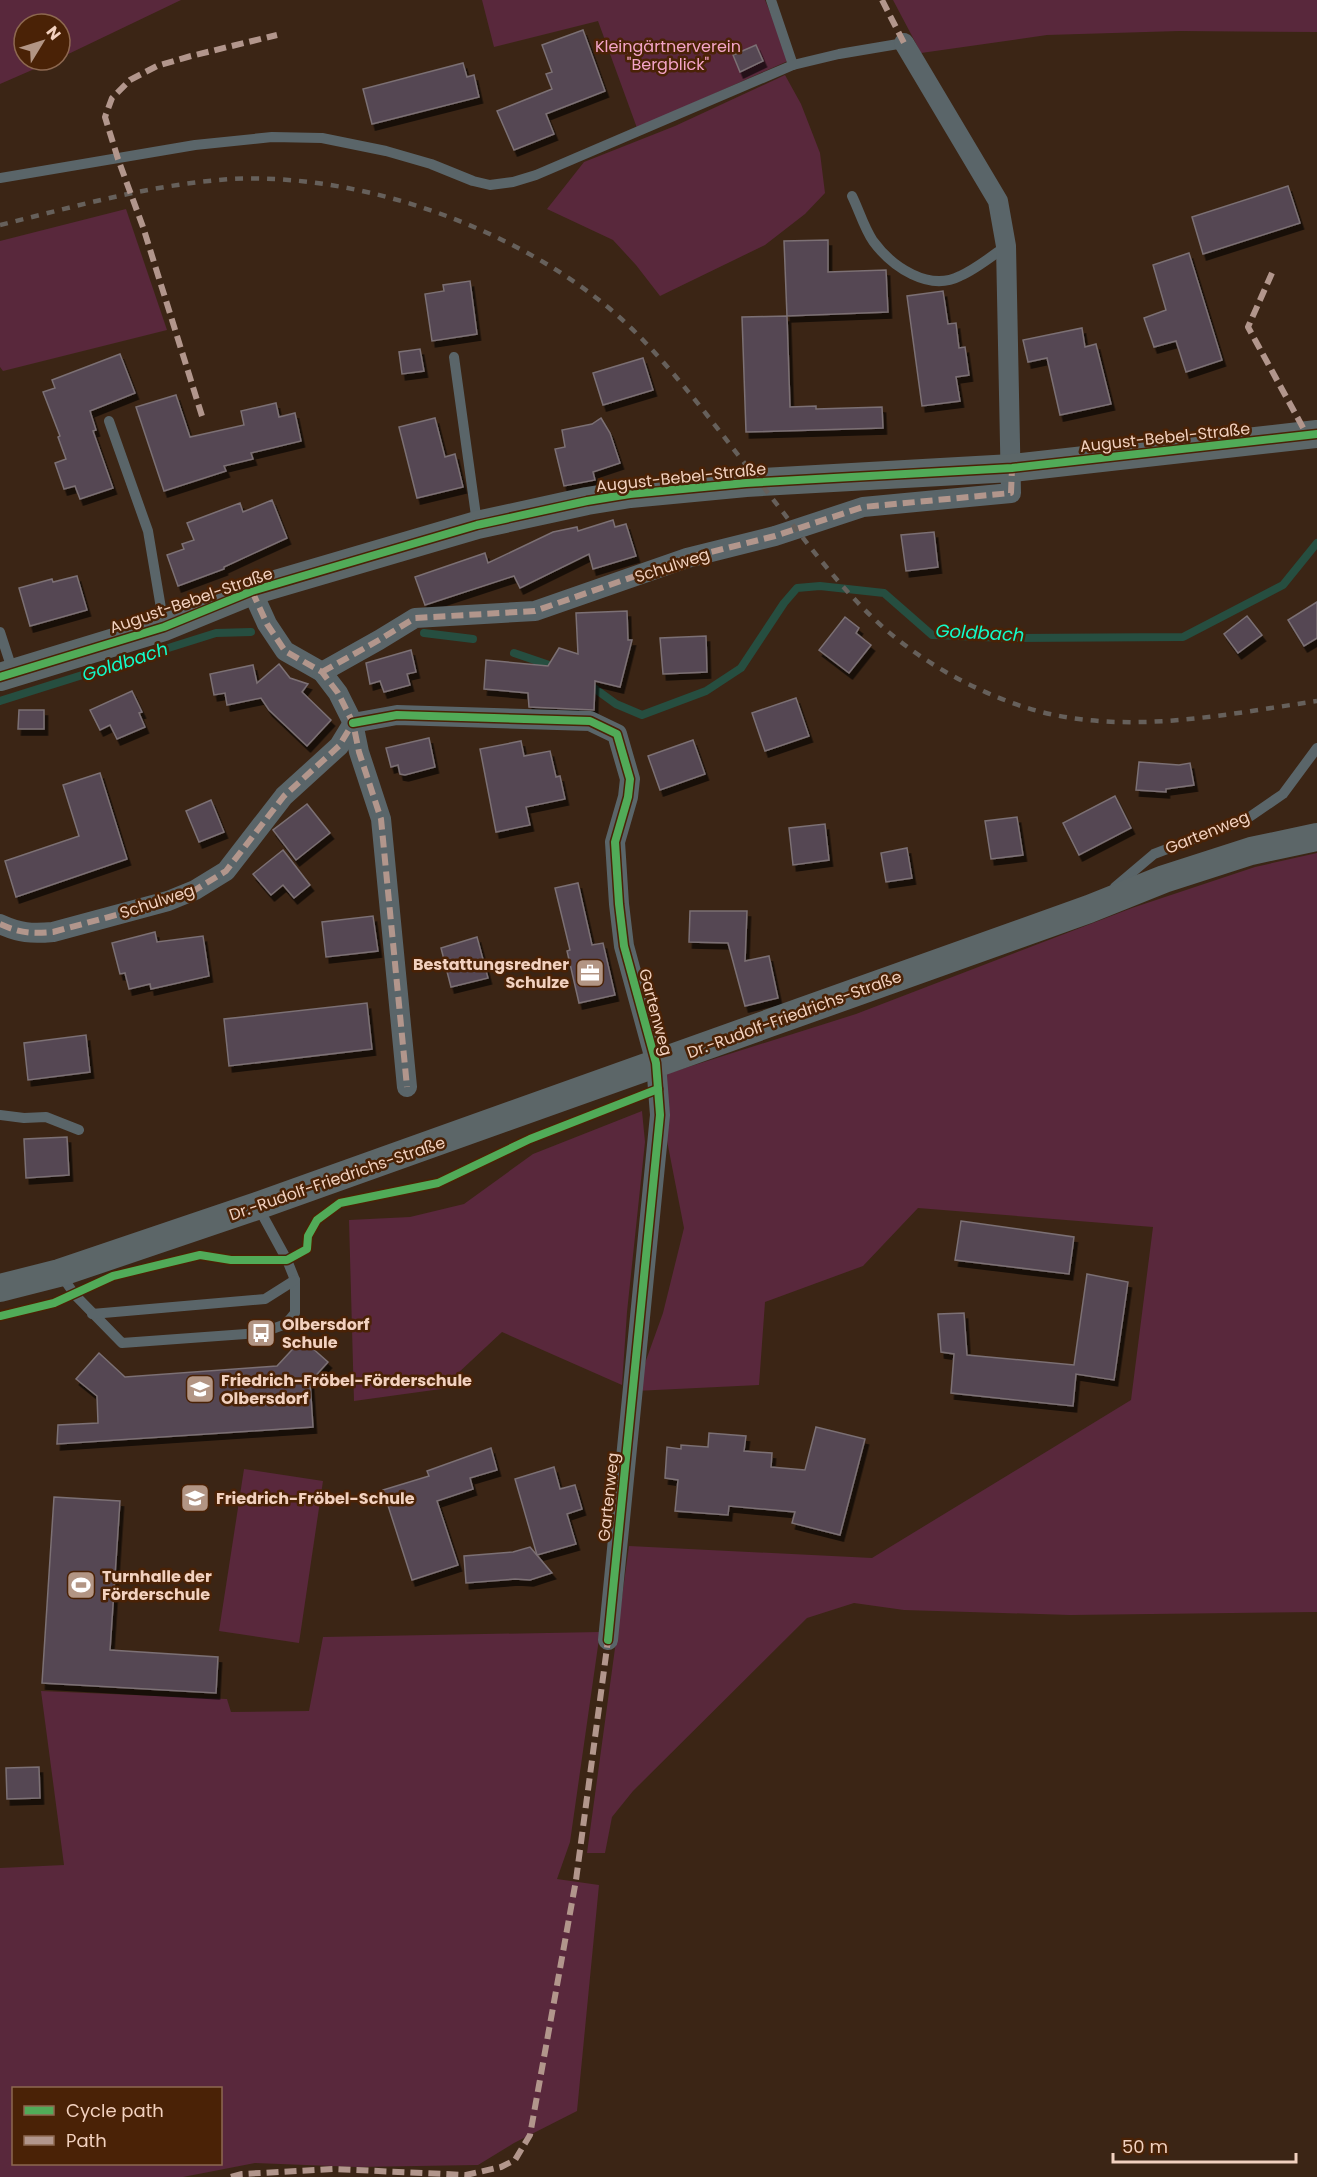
<svg xmlns="http://www.w3.org/2000/svg" width="1317" height="2177" font-family="Poppins,sans-serif">
  <style>
    .green { fill: #59283c; fill-rule: evenodd }
    .lines { fill: none; stroke-linecap: round; stroke-linejoin: round }
    .stream { stroke: #264e40; stroke-width: 8 }
    .building { fill: #554752; stroke: #7b7074; stroke-width: 1.5; filter: url(#shadow) }
    .lane { stroke: #5a6569; stroke-width: 10 }
    .street { stroke: #5a6569; stroke-width: 20 }
    .secondary { stroke: #5c6668; stroke-width: 28 }
    .rail { stroke: #66605b; stroke-width: 4.5; stroke-dasharray: 8 8; stroke-linecap: butt }
    .quiet { stroke: #b2968c; stroke-width: 6; stroke-dasharray: 12 6; stroke-linecap: butt }
    .cycleway-casing { stroke: #4a2206; stroke-width: 11 }
    .cycleway { stroke: #51ab58; stroke-width: 8 }
    .labels { text-anchor: middle; stroke-width: 5; stroke-linejoin: round; paint-order: stroke }
    .park-label { font-size: 16px; fill: #f3a4c7; stroke: #4a2206 }
    .street-label { font-size: 16px; fill: #f2d1bf; stroke: #4a2206 }
    .poi-label { font-size: 16px; font-weight: bold; fill: #f2d1bf; stroke: #4a2206; text-anchor: start }
    .water-label { font-size: 18px; font-style: italic; fill: #12fbca; stroke: #4a2206 }
  </style>
  <defs>
    <filter id="shadow"><feDropShadow dx="3.5" dy="6" stdDeviation="0" flood-color="#0009"/></filter>
  </defs>
  <rect width="100%" height="100%" fill="#3b2515"/>
  <g class="green">
    <path d="M0,0H181L60,58V24H24V60H55L0,84Z"/>
    <path d="M482,0H765L790,60L637,128L598,21L494,47Z"/>
    <path d="M893,0H1317V32L1179,31L1047,35L921,53Z"/>
    <path d="M785,75L801,104L820,153L825,193L805,214L765,245L660,296L636,265L613,240L547,209L584,162L675,126Z"/>
    <path d="M126,209L167,330L3,371L0,367V241Z"/>
    <path d="M1317,853V1612L1070,1615L904,1610L854,1603L807,1618L633,1791L612,1817L605,1853H587L629,1546L872,1558L1131,1400L1153,1227L918,1208L863,1266L765,1302L759,1385L635,1391L663,1313L684,1228L662,1115L663,1075L856,1014L1132,908L1255,867Z"/>
    <path d="M642,1111L645,1142L627,1312L622,1385L502,1332L441,1389L354,1401L349,1220L410,1217L464,1204L533,1154Z"/>
    <path d="M244,1469L323,1481L299,1643L219,1631Z"/>
    <path d="M600,1632L570,1842L557,1879L599,1885L577,2111L514,2143L478,2165L357,2167L255,2163L183,2177H0V1868L64,1865L41,1691L227,1699L231,1712L309,1711L323,1637ZM14,2088H220V2164H14Z"/>
  </g>
  <g class="lines">
    <g class="stream">
      <path d="M424,633L473,639"/>
      <path d="M514,653L558,668"/>
      <path d="M587,683L616,704L642,715L706,691L741,668L784,603L797,588L820,586L884,593L932,635L1006,638L1183,637L1283,585L1317,543"/>
      <path d="M0,701L216,633L251,632"/>
    </g>
  </g>
  <g class="building">
    <path d="M583,30L605,91L546,114L554,134L514,150L497,111L552,89L546,74L552,72L542,45Z"/>
    <path d="M756,45L763,61L740,72L733,55Z"/>
    <path d="M463,63L467,77L474,75L479,97L372,124L363,89Z"/>
    <path d="M1288,186L1300,223L1203,254L1192,217Z"/>
    <path d="M828,240V272L886,270L888,312L787,316L784,241Z"/>
    <path d="M1189,253L1222,360L1186,372L1176,341L1154,347L1144,318L1166,310L1153,265Z"/>
    <path d="M470,281L477,334L432,341L425,294L444,291L443,285Z"/>
    <path d="M943,291L948,324L956,323L959,348L965,347L969,375L956,377L960,401L922,406L907,296Z"/>
    <path d="M787,316L790,407L816,406V409L882,407L883,428L746,432L742,317Z"/>
    <path d="M1082,328L1085,347L1096,344L1111,404L1060,415L1047,358L1028,362L1023,340Z"/>
    <path d="M420,349L424,371L402,374L399,352Z"/>
    <path d="M120,354L135,393L90,411L96,430L93,431L113,488L80,499L75,486L64,489L55,463L66,459L58,437L60,436L43,392L55,388L52,380Z"/>
    <path d="M643,358L653,390L603,405L593,373Z"/>
    <path d="M176,395L190,437L244,425L241,411L276,403L279,417L295,413L301,441L251,453L253,459L224,466L226,471L164,491L136,407Z"/>
    <path d="M435,418L445,457L455,454L463,487L417,498L399,427Z"/>
    <path d="M601,418L610,433L620,463L593,472L595,480L564,486L555,449L565,447L562,430L592,424Z"/>
    <path d="M272,500L287,538L224,567V569L178,586L167,555L184,549L182,544L194,540L187,523L240,503L243,512Z"/>
    <path d="M613,520L615,527L626,524L636,556L593,569L589,554L520,588L514,576L425,605L415,577L485,553L488,563L553,532L577,527L578,531Z"/>
    <path d="M934,532L938,567L906,571L901,535Z"/>
    <path d="M77,576L87,610L30,626L19,588L52,579L53,582Z"/>
    <path d="M1317,602V638L1304,646L1288,620Z"/>
    <path d="M627,611L628,640H632L620,687L595,681L594,710L529,707L528,693L484,689L486,660L548,666L559,648L578,654L576,613Z"/>
    <path d="M1247,616L1262,635L1238,653L1224,634Z"/>
    <path d="M845,617L859,628L856,633L871,645L849,673L819,650Z"/>
    <path d="M706,636L707,672L663,674L660,638Z"/>
    <path d="M411,650L416,672L407,674L410,685L384,692L380,681L370,684L366,663Z"/>
    <path d="M279,664L290,678L308,684L302,692L331,720L307,746L269,710L261,698L227,705L225,693L214,695L210,674L253,665L257,683Z"/>
    <path d="M132,691L142,712L139,713L145,727L117,739L110,725L100,730L90,710Z"/>
    <path d="M796,698L809,736L765,751L752,713Z"/>
    <path d="M19,710H44V729H18Z"/>
    <path d="M429,738L435,767L405,775L400,774L398,765L391,767L386,748Z"/>
    <path d="M693,740L705,774L660,790L648,756Z"/>
    <path d="M521,741L524,756L550,751L556,777L560,776L565,799L526,807L530,825L496,832L480,749Z"/>
    <path d="M1139,762L1179,765L1190,763L1194,785L1166,789V792L1136,790Z"/>
    <path d="M100,773L127,859L16,897L5,861L79,836L63,785Z"/>
    <path d="M1115,796L1131,828L1079,855L1063,823Z"/>
    <path d="M211,800L224,832L199,842L186,811Z"/>
    <path d="M307,804L330,833L296,860L273,830Z"/>
    <path d="M1017,817L1023,855L991,859L985,821Z"/>
    <path d="M825,824L829,860L793,865L789,828Z"/>
    <path d="M907,848L912,878L886,882L881,853Z"/>
    <path d="M283,850L310,885L294,898L283,885L271,895L253,874Z"/>
    <path d="M578,883L592,945L603,943L615,995L579,1003L567,951L570,950L555,888Z"/>
    <path d="M690,911H747L745,961L769,956L778,998L745,1006L728,943L689,942Z"/>
    <path d="M373,916L378,951L326,957L322,922Z"/>
    <path d="M155,932L157,942L203,936L209,976L151,989L150,984L129,989L125,973L120,974L112,943Z"/>
    <path d="M477,937L488,978L451,987L441,948Z"/>
    <path d="M367,1003L372,1049L229,1066L224,1019Z"/>
    <path d="M86,1035L90,1072L28,1080L24,1043Z"/>
    <path d="M67,1137L69,1175L26,1178L24,1139Z"/>
    <path d="M961,1221L1074,1237L1069,1274L955,1260Z"/>
    <path d="M1087,1274L1128,1282L1114,1380L1076,1374L1073,1406L951,1393L954,1354L941,1352L938,1314L964,1313L967,1355L1074,1365Z"/>
    <path d="M302,1339L328,1362L310,1382L313,1427L57,1444L58,1425L98,1423L97,1396L76,1379L99,1353L125,1377L277,1366Z"/>
    <path d="M816,1427L865,1439L840,1535L792,1523L795,1512L729,1506L728,1515L675,1511L678,1480L665,1478L667,1447L681,1449V1445L708,1447L709,1433L746,1436L744,1451L772,1453L771,1467L805,1470Z"/>
    <path d="M491,1448L497,1470L470,1478L473,1489L437,1501L458,1565L412,1580L383,1490L429,1476L427,1471Z"/>
    <path d="M554,1467L560,1489L575,1485L582,1509L567,1514L576,1544L537,1555L515,1479Z"/>
    <path d="M54,1497L120,1501L110,1650L218,1657L216,1693L42,1683Z"/>
    <path d="M530,1547L552,1573L530,1580L515,1579L466,1583L464,1556L513,1552Z"/>
    <path d="M39,1767L40,1798L7,1799L6,1768Z"/>
  </g>
  <g class="lines">
    <g class="lane">
      <path d="M771,0L793,65"/>
      <path d="M0,178L195,145L272,137L322,138L386,151L431,164L473,181L490,185L513,182L536,175L793,65L839,54L904,43"/>
      <path d="M852,196C859,210 864,228 873,241C892,267 929,292 960,276C976,269 992,256 1006,246"/>
      <path d="M454,357L477,523"/>
      <path d="M109,421L148,531L164,626"/>
      <path d="M0,632L13,672"/>
      <path d="M1115,887L1154,854L1248,818L1283,794L1317,748"/>
      <path d="M0,1115L24,1118L46,1117L79,1130"/>
      <path d="M61,1275L75,1295L122,1343L261,1333L286,1324L295,1313V1280L287,1260L258,1207"/>
      <path d="M92,1314L265,1299L295,1280"/>
    </g>
    <g class="street">
      <path d="M252,591L267,624L285,651L322,672L338,693L353,723L359,752L381,819L407,1087"/>
      <path d="M322,672L379,640L415,618L535,611L687,558L775,536L863,507L1011,493L1006,246L998,201L904,43"/>
      <path d="M353,723L397,715L590,721L617,734L630,779L628,797L615,842L619,904L624,946L656,1063L660,1115L608,1640"/>
      <path d="M0,924C20,933 31,934 53,932L168,901L195,890L226,871L284,796L339,746L353,723"/>
    </g>
    <g class="secondary">
      <path d="M0,677L164,627L252,591L477,525L587,501L630,494L746,483L1012,468L1317,434"/>
      <path d="M0,1288L59,1273L257,1206L1089,909L1164,879L1251,851L1317,837"/>
    </g>
    <path class="rail" d="M0,225C77,206 153,184 232,179C371,172 546,238 642,339C688,387 727,442 768,493C801,535 833,579 871,616C913,657 966,687 1021,706C1117,738 1221,715 1317,701"/>
    <g class="quiet">
      <path d="M882,0L904,43"/>
      <path d="M1272,273L1248,327L1307,435"/>
      <path d="M202,416L143,227L118,159L105,117L112,98L130,80L157,66L191,56L277,35"/>
      <path d="M252,591L267,624L285,651L322,672L338,693L353,723L359,752L381,819L407,1087"/>
      <path d="M322,672L379,640L415,618L535,611L687,558L775,536L863,507L1011,493L1012,468"/>
      <path d="M0,924C20,933 31,934 53,932L168,901L195,890L226,871L284,796L339,746L353,723"/>
      <path d="M231,2177L242,2174L333,2169L466,2175L501,2167L515,2160L530,2135L576,1880L608,1640"/>
    </g>
    <g class="cycleway-casing">
      <g id="cycleway">
        <path d="M0,677L164,627L252,591L477,525L587,501L630,494L746,483L1012,468L1317,434"/>
        <path d="M353,723L397,715L590,721L617,734L630,779L628,797L615,842L619,904L624,946L656,1063L660,1115L608,1640"/>
        <path d="M0,1316L54,1303L113,1276L200,1255L231,1260H287L307,1249L308,1236L317,1220L340,1203L438,1183L530,1139L658,1089"/>
      </g>
    </g>
    <use href="#cycleway" class="cycleway"/>
  </g>
  <defs>
    <g id="office-square" transform="scale(1.5)"><rect x="-9" y="-9" width="18" height="18" rx="4" fill="#b29584" stroke="#4a2206"/><path d="M-6-3h4V-5.5h4V-3h4V5H-6ZM-1-4.5V-3h2v-1.5ZM-6 0V1H6V0Z" fill="#fff"/></g>
    <g id="bus-square" transform="scale(1.5)"><rect x="-9" y="-9" width="18" height="18" rx="4" fill="#b29584" stroke="#4a2206"/><path d="M-5-6H5V4H4V6H2V4H-2V6H-4V4H-5ZM-3.5-4V0h7V-4ZM-3.5 1.2v1.5H-2V1.2ZM2 1.2v1.5H3.5V1.2Z" fill="#fff"/></g>
    <g id="school-square" transform="scale(1.5)"><rect x="-9" y="-9" width="18" height="18" rx="4" fill="#b29584" stroke="#4a2206"/><path d="M0-5L7-2L0 1L-7-2ZM-4 1L0 2.5L4 1V4Q0 6-4 4Z" fill="#fff"/></g>
    <g id="stadium-square" transform="scale(1.5)"><rect x="-9" y="-9" width="18" height="18" rx="4" fill="#b29584" stroke="#4a2206"/><path d="M0-5a6.5 5 0 1 0 0 10a6.5 5 0 1 0 0-10ZM-3.5-1.8h7v3.6h-7Z" fill="#fff"/></g>
  </defs>
  <g fill-rule="evenodd">
    <use href="#office-square" x="590" y="973"/>
    <use href="#bus-square" x="261" y="1333"/>
    <use href="#school-square" x="200" y="1389"/>
    <use href="#school-square" x="195" y="1498"/>
    <use href="#stadium-square" x="81" y="1585"/>
  </g>
  <g class="labels">
    <g class="park-label">
      <text x="668" y="52">Kleingärtnerverein<tspan x="668" dy="18">"Bergblick"</tspan></text>
    </g>
    <g class="street-label">
      <text transform="translate(1165 437) rotate(-6)" y="6">August-Bebel-Straße</text>
      <text transform="translate(681 477) rotate(-6)" y="6">August-Bebel-Straße</text>
      <text transform="translate(672 565) rotate(-18)" y="6">Schulweg</text>
      <text transform="translate(191 600) rotate(-19)" y="6">August-Bebel-Straße</text>
      <text transform="translate(1207 832) rotate(-22)" y="6">Gartenweg</text>
      <text transform="translate(157 901) rotate(-18)" y="6">Schulweg</text>
      <text transform="translate(656 1012) rotate(75)" y="6">Gartenweg</text>
      <text transform="translate(794 1014) rotate(-20)" y="6">Dr.-Rudolf-Friedrichs-Straße</text>
      <text transform="translate(337 1178) rotate(-19)" y="6">Dr.-Rudolf-Friedrichs-Straße</text>
      <text transform="translate(608 1497) rotate(-84)" y="6">Gartenweg</text>
    </g>
    <g class="poi-label">
      <text x="569" y="970" text-anchor="end">Bestattungsredner<tspan x="569" dy="18">Schulze</tspan></text>
      <text x="282" y="1330">Olbersdorf<tspan x="282" dy="18">Schule</tspan></text>
      <text x="221" y="1386">Friedrich-Fröbel-Förderschule<tspan x="221" dy="18">Olbersdorf</tspan></text>
      <text x="216" y="1504">Friedrich-Fröbel-Schule</text>
      <text x="102" y="1582">Turnhalle der<tspan x="102" dy="18">Förderschule</tspan></text>
    </g>
    <g class="water-label">
      <text transform="translate(980 633) rotate(3)" y="6">Goldbach</text>
      <text transform="translate(125 662) rotate(-18)" y="6">Goldbach</text>
    </g>
  </g>
  <rect x="12" y="2087" width="210" height="78" fill="#4a2206" stroke="#8d6850" stroke-width="1.5"/>
  <rect x="24" y="2106" width="30" height="9" fill="#51ab58" stroke="#8d6850" stroke-width="1.5"/>
  <text x="66" y="2117" font-size="18" fill="#f2d1bf">Cycle path</text>
  <rect x="24" y="2136" width="30" height="9" fill="#b2968c" stroke="#8d6850" stroke-width="1.5"/>
  <text x="66" y="2147" font-size="18" fill="#f2d1bf">Path</text>
  <g transform="translate(42 42) rotate(52)"><circle r="28" fill="#4a2206" stroke="#8d6850" stroke-width="1.5"/>
  <path d="M0-4.5L10 22L0 15L-10 22Z" fill="#b29584"/>
  <text y="-9" font-size="16" font-weight="bold" text-anchor="middle" fill="#f2d1bf">N</text>
  </g>
  <path d="M1113 2153v9h183v-9" fill="none" stroke="#f2d1bf" stroke-width="3"/>
  <text x="1122" y="2153" font-size="18" fill="#f2d1bf" stroke="#4a2206" stroke-width="4.5" paint-order="stroke">50 m</text>
</svg>
